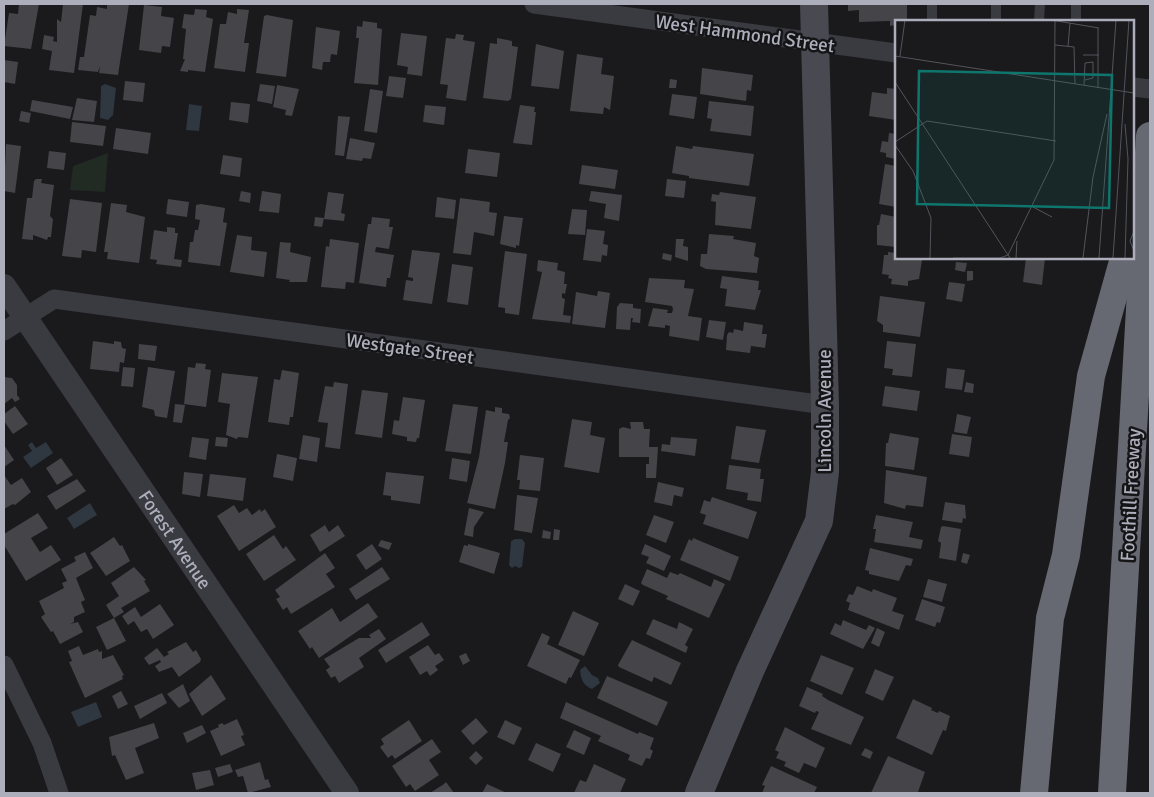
<svg xmlns="http://www.w3.org/2000/svg" width="1154" height="797" font-family="Signika,sans-serif">
  <style>
    .green { fill: #212a23 }
    .water { fill: #2f3740 }
    .building { fill: #444449 }
    .lines { fill: none; stroke-linecap: round; stroke-linejoin: round }
    .service { stroke: #3a3b41; stroke-width: 10 }
    .minor { stroke: #3a3b41; stroke-width: 19 }
    .tertiary { stroke: #3a3b41; stroke-width: 24 }
    .secondary { stroke: #484951; stroke-width: 28 }
    .motorway { stroke: #666872; stroke-width: 28 }
    .labels { text-anchor: middle; stroke-width: 5; stroke-linejoin: round; paint-order: stroke }
    .street-label { font-size: 19px; fill: #acafbb; stroke: #151417 }
    .inset-road { fill: none; stroke: #54555c; stroke-width: 1 }
    .view { fill: #0f766e; fill-opacity: 0.15; stroke: #0f766e; stroke-width: 2.5 }
    .inset-edge { fill: none; stroke: #acafbb; stroke-width: 2.5 }
  </style>
  <rect width="100%" height="100%" fill="#1a191c"/>
  <path class="green" d="M108,153L105,192L70,190L73,166Z"/>
  <g class="water">
    <path d="M105,84L116,88L113,115L108,120L100,118L101,86Z"/>
    <path d="M189,104L202,106L199,131L186,130Z"/>
    <path d="M32,442L36,448L46,442L53,453L31,468L23,457L32,451L28,445Z"/>
    <path d="M90,503L97,515L74,529L67,518Z"/>
    <path d="M515,539H522L525,543L522,567L519,568L515,566L512,568L509,565L511,541Z"/>
    <path d="M585,666L592,675L598,678L600,683L592,689C583,685 581,680 580,670Z"/>
    <path d="M96,702L102,717L78,727L71,712Z"/>
  </g>
  <g class="building">
    <path d="M19,4H39L31,49L4,46L9,13L18,14Z"/>
    <path d="M63,4H83L74,73L49,70L52,51L42,49L44,35L54,37L53,41L57,42V19L61,22Z"/>
    <path d="M107,4H129L118,75L99,73L100,66L98,72L78,70L80,57H84L90,15L96,16L97,7L107,9Z"/>
    <path d="M848,4H907V21H896V25L890,26V21L859,22V10L848,11Z"/>
    <path d="M144,5L162,7L161,16L174,18L170,47L162,46L161,53L139,50Z"/>
    <path d="M195,9L207,10L206,17L213,19L205,72L188,70V72L180,71L185,59H183L186,29L182,28L184,14L194,15Z"/>
    <path d="M237,9L249,10L244,43H249L245,72L214,68L220,24H226L228,12L237,14Z"/>
    <path d="M267,15L293,20L286,77L256,73L264,16Z"/>
    <path d="M363,21L377,23V28L382,29L378,85L354,83L359,38H356L357,26L362,27Z"/>
    <path d="M316,27L340,31L337,55L331,54L330,62H323L322,70L312,68Z"/>
    <path d="M401,33L427,36L422,76L407,74L408,67L397,65Z"/>
    <path d="M456,34L464,35L463,40L475,42L466,101L446,98L448,85L440,84L446,38L455,39Z"/>
    <path d="M497,38L512,41V46L518,47L511,99L508,101L483,98L490,43L497,44Z"/>
    <path d="M536,44L564,51L559,89L531,86Z"/>
    <path d="M577,54L603,58L601,74L614,76L610,110L604,107L603,114L570,111Z"/>
    <path d="M4,60L18,62L15,84L4,82Z"/>
    <path d="M702,68L753,75L751,91L747,90L746,101L700,94Z"/>
    <path d="M389,76L406,78L403,98L386,96Z"/>
    <path d="M670,79L677,80L676,88H669Z"/>
    <path d="M125,81L145,83L143,102L123,100Z"/>
    <path d="M260,84L275,86L272,104L257,101Z"/>
    <path d="M277,85L299,89L292,116L285,115L286,110L273,107Z"/>
    <path d="M887,88L896,89V120L869,116L872,92L887,94Z"/>
    <path d="M370,89L383,91L377,133L364,131Z"/>
    <path d="M672,94L697,97L694,119L669,115Z"/>
    <path d="M77,98L97,101L94,122L72,120Z"/>
    <path d="M32,100L73,107L70,119L30,111Z"/>
    <path d="M709,101L754,106L751,136L710,131L712,119L707,118Z"/>
    <path d="M231,102L250,104L248,123L229,120Z"/>
    <path d="M425,105L446,107L444,125L423,122Z"/>
    <path d="M520,105L535,107L534,112H536L532,145L513,143Z"/>
    <path d="M21,111L31,113L29,123L19,121Z"/>
    <path d="M338,116L350,117L344,156L335,155Z"/>
    <path d="M72,122L106,126L103,146L70,142Z"/>
    <path d="M116,128L151,133L148,154L113,149Z"/>
    <path d="M889,133L896,134V159L886,157V153L880,152L882,141L888,142Z"/>
    <path d="M350,138L375,143L371,159L363,158L362,161L346,159Z"/>
    <path d="M6,144L21,146L15,193L4,191Z"/>
    <path d="M676,146L692,149L693,146L754,154L749,186L689,178V176L672,173Z"/>
    <path d="M468,149L500,153L497,177L465,173Z"/>
    <path d="M49,151L66,153L64,170L47,168Z"/>
    <path d="M223,155L242,158L240,177L220,174Z"/>
    <path d="M885,164L896,166V207L879,204Z"/>
    <path d="M582,165L618,170L615,189L579,184Z"/>
    <path d="M36,179H42L41,183L54,185L50,216L53,219L51,237H48L47,240L33,235V240L22,239L27,198H32L34,181Z"/>
    <path d="M667,179L686,181L684,198L665,196Z"/>
    <path d="M241,191L251,193L250,203L239,201Z"/>
    <path d="M262,191L281,194L279,213L259,211Z"/>
    <path d="M591,191L622,195L619,221L604,218L606,204L589,201Z"/>
    <path d="M328,192L344,194L341,213L345,214L344,221L324,219Z"/>
    <path d="M720,192L756,197L751,229L715,225L716,202L711,201L712,194L719,195Z"/>
    <path d="M437,197L456,200L454,219L435,217Z"/>
    <path d="M460,198L490,202L489,212L497,213L494,236L474,232L471,255L453,253Z"/>
    <path d="M70,199L102,203L96,252L82,250L81,258L62,256Z"/>
    <path d="M168,199L189,202L187,217L166,214Z"/>
    <path d="M111,203L127,205L126,212L145,217L139,263L107,259L108,252H104Z"/>
    <path d="M201,204L225,208L223,222L227,223L220,266L188,262L190,242H193L195,230H198L200,220L195,219L196,205Z"/>
    <path d="M572,209L587,210L585,235L568,234Z"/>
    <path d="M881,214L896,217V247L877,245V225H879Z"/>
    <path d="M504,216L523,218L519,246L516,245V248L500,244Z"/>
    <path d="M315,217L324,218L322,227L314,226Z"/>
    <path d="M372,217L390,219L389,227H393L389,249L376,247L375,252L394,255L390,278H387L386,287L359,283L368,224H371Z"/>
    <path d="M167,227L175,228V233H178L174,259L182,260L181,267L156,264L157,260L150,259L154,230L167,232Z"/>
    <path d="M587,229L605,231L603,244L608,245L607,256L602,255L601,262L583,260Z"/>
    <path d="M709,234L734,236L733,239L756,243L754,256L759,258L757,273L706,269L700,266L701,254H707Z"/>
    <path d="M237,235L252,237L251,250L267,252L264,277L230,272Z"/>
    <path d="M330,239L359,243L354,283L346,282L345,289L321,287L326,246L329,247Z"/>
    <path d="M676,239H684L683,246L688,247V261L675,257Z"/>
    <path d="M280,242L291,243L290,252L311,257L307,282H289L290,280L276,278Z"/>
    <path d="M412,250L440,253L432,304L403,300L406,280L413,281V278L408,277Z"/>
    <path d="M505,251L527,254L519,315L505,313V308L498,307Z"/>
    <path d="M888,252L896,253V258L922,260L919,279L908,281V286L891,284L892,279L888,278L889,275L882,274L884,255H888Z"/>
    <path d="M663,253L672,255L671,261L662,259Z"/>
    <path d="M1026,258H1045L1042,285L1023,282Z"/>
    <path d="M538,260L558,263L557,270L565,272L564,284H567L565,294L562,293V298L565,299L563,315L571,316L570,323L532,319L542,272L537,271Z"/>
    <path d="M956,262L967,263L965,272L955,270Z"/>
    <path d="M452,264L473,267L468,305L447,302Z"/>
    <path d="M967,271H973V280L967,281Z"/>
    <path d="M722,276L759,281L758,290H761L755,310L725,306L727,289L720,288Z"/>
    <path d="M649,278L685,280L684,288L694,289L688,316L702,318L699,341L669,336L670,326L665,325V328L648,326L653,308L668,310L667,313H672L673,309L672,306L645,302Z"/>
    <path d="M949,282L965,284L962,302L946,299Z"/>
    <path d="M598,291L610,293L605,328L572,324L576,292L597,296Z"/>
    <path d="M880,296L925,302L920,337L883,332V325L877,321Z"/>
    <path d="M620,303L633,304V308L641,309L640,323L632,322L633,318H631L630,330L616,329L617,307Z"/>
    <path d="M709,320L726,322L723,340L706,337Z"/>
    <path d="M744,322L763,325L762,334H767L765,348L751,346L750,353L726,350L727,335L729,332L733,333L734,329L743,331Z"/>
    <path d="M93,341L114,344V341L121,342L122,348L126,349L124,363L120,362L119,372L90,369Z"/>
    <path d="M887,341L916,344L912,377L892,375L893,369L884,368Z"/>
    <path d="M139,344L157,346L155,361L138,359Z"/>
    <path d="M196,363L206,364L205,369L211,370L206,407L184,404L188,367L195,368Z"/>
    <path d="M123,367L135,368L133,387L121,386Z"/>
    <path d="M148,367L175,371L167,418L155,416L154,410L142,407Z"/>
    <path d="M947,368L965,370L962,390L945,388Z"/>
    <path d="M282,370L299,373L293,417H290L289,425L268,422L274,379L280,380Z"/>
    <path d="M222,373L258,377L248,438L238,437L237,439L226,435L230,404L218,402Z"/>
    <path d="M4,377L12,378L17,385V395L20,399L15,402L12,398L4,404Z"/>
    <path d="M334,382L348,384L340,449L325,447L328,423L318,422L325,386L333,387Z"/>
    <path d="M966,382L974,384L973,393L964,392Z"/>
    <path d="M885,386L920,391L917,411L882,406Z"/>
    <path d="M362,390L388,393L382,438L355,434Z"/>
    <path d="M403,397L425,400L419,438H417L416,442L407,441V437L392,434L394,420L399,421Z"/>
    <path d="M175,404L185,405L182,423L173,422Z"/>
    <path d="M453,404L478,407L471,454L445,451Z"/>
    <path d="M15,406L28,424L13,434L4,421V414Z"/>
    <path d="M495,407L502,408V413L509,414L510,418L508,420L504,442H508L505,463L495,509L467,503L479,457L486,410L495,412Z"/>
    <path d="M957,414L971,417L967,434L954,432Z"/>
    <path d="M572,419L592,422L590,435L605,438L599,473L564,467Z"/>
    <path d="M630,422H643L644,429H650L649,447H658L656,478H646V464H649V457H619V429L623,427L631,429Z"/>
    <path d="M736,426L766,430L759,463L731,459Z"/>
    <path d="M890,433L919,438L914,470L885,466L886,443H888Z"/>
    <path d="M952,434L972,437L969,457L949,454Z"/>
    <path d="M303,435L320,438L317,462L299,459Z"/>
    <path d="M192,437L209,439L206,460L189,457Z"/>
    <path d="M216,437L228,438L227,447L215,446Z"/>
    <path d="M671,437L697,439L695,456L661,451L662,444L670,445Z"/>
    <path d="M4,445L14,460L4,467Z"/>
    <path d="M277,454L297,458L293,481L273,477Z"/>
    <path d="M520,455L544,458L540,491L519,489L520,480H517Z"/>
    <path d="M61,458L73,475L57,485L46,468Z"/>
    <path d="M452,458L470,461L467,482L449,479Z"/>
    <path d="M729,465L761,469L760,479H764L761,502L747,500L748,493L726,489Z"/>
    <path d="M886,470L927,477L923,507L906,505L905,509L884,503Z"/>
    <path d="M184,472L203,474L200,497L182,494Z"/>
    <path d="M386,472L424,476L420,504L391,500V496L383,495Z"/>
    <path d="M210,474L246,478L243,501L207,496Z"/>
    <path d="M4,475L11,485L22,478L31,492L15,505L13,504L4,509Z"/>
    <path d="M77,479L86,491L56,510L47,496Z"/>
    <path d="M658,482L684,488L682,497L674,495L672,506L654,502Z"/>
    <path d="M517,495L538,498L532,533L514,530Z"/>
    <path d="M712,497L757,512L748,539L703,524L706,515L700,513L704,500L710,502Z"/>
    <path d="M945,502L965,505L966,519L963,518L962,523L942,520Z"/>
    <path d="M234,505L239,513L247,508L252,515L260,509L261,512L265,509L276,527L239,551L217,516Z"/>
    <path d="M469,508L484,512L474,527L473,537L464,535Z"/>
    <path d="M38,513L48,528L31,538L40,552L51,545L61,560L26,581L4,545V534Z"/>
    <path d="M654,515L674,522L666,543L646,535Z"/>
    <path d="M876,515L913,522L909,537L923,540L921,549L874,542L876,529H873Z"/>
    <path d="M325,525L329,532L338,525L345,536L320,552L310,535Z"/>
    <path d="M943,526L961,529L956,561L939,558L941,543L938,541L941,527Z"/>
    <path d="M554,529L560,530L559,540H553Z"/>
    <path d="M543,530L551,532L550,539L542,538Z"/>
    <path d="M274,535L283,549L286,546L296,560L264,581L246,554Z"/>
    <path d="M114,537L120,546L122,545L130,561L106,576L90,553Z"/>
    <path d="M693,538L739,557L730,581L680,560L689,539L692,541Z"/>
    <path d="M381,540L392,543L389,550L378,546Z"/>
    <path d="M372,544L382,559L366,570L356,555Z"/>
    <path d="M468,544L500,553L494,574L459,562L464,545L468,546Z"/>
    <path d="M645,544L671,556L664,571L646,563L649,557L641,554Z"/>
    <path d="M870,548L913,559L911,566L906,565L899,581L869,574V571L865,570Z"/>
    <path d="M85,552L93,568L76,578L85,600L81,602L85,612L74,617V622L70,624L78,622L83,632L60,644L53,631L51,632L41,617L45,614L39,601L64,588L62,583L67,581L61,569L76,561L74,557Z"/>
    <path d="M325,553L335,568L326,574L335,587L291,614L287,607L283,610L276,599L280,597L275,590Z"/>
    <path d="M963,553L970,555L967,564L961,562Z"/>
    <path d="M134,567L146,580L144,581L150,591L121,608L124,612L114,618L106,605L119,596L111,583Z"/>
    <path d="M382,567L390,579L356,600L349,589Z"/>
    <path d="M647,569L667,578L670,572L678,575L680,573L711,587L714,579L725,584L709,618L666,599L668,596L643,585L641,583Z"/>
    <path d="M928,579L947,584L942,602L923,597Z"/>
    <path d="M625,584L640,591L633,606L618,599Z"/>
    <path d="M857,586L872,592L873,589L897,598L892,611L904,615L899,630L848,610L850,603L846,601L849,594L853,595Z"/>
    <path d="M922,599L945,607L940,623L937,622L935,627L915,620Z"/>
    <path d="M368,603L378,617L319,658L312,647L310,649L298,631L332,608L340,622Z"/>
    <path d="M160,604L174,625L153,639L147,629L141,632L134,621L128,625L122,616L135,607L141,617Z"/>
    <path d="M573,611L599,623L584,656L558,645Z"/>
    <path d="M114,618L126,641L107,650L96,627Z"/>
    <path d="M653,619L677,629L679,622L693,629L685,645L688,647L686,653L646,634Z"/>
    <path d="M843,620L866,630L869,625L875,628L863,649L830,634L835,623L841,626Z"/>
    <path d="M422,622L430,635L386,663L378,650Z"/>
    <path d="M877,628L885,632L879,647L871,643Z"/>
    <path d="M379,629L386,639L359,658L364,667L339,683L335,676L331,678L326,670L330,667L324,659L359,638H371L369,635Z"/>
    <path d="M542,633L550,637L547,644L580,660L571,678L569,677L566,684L527,666Z"/>
    <path d="M632,640L681,663L671,685L654,677L652,682L619,667L618,665Z"/>
    <path d="M186,642L193,652L196,650L201,659L200,662L179,677L172,667L159,672L155,666L161,662L160,660L149,665L144,658L157,648L164,657L169,654L167,652Z"/>
    <path d="M428,645L435,655L439,653L444,660L435,666L438,670L430,676L427,671L420,675L409,657Z"/>
    <path d="M79,646L83,655L98,649L99,652L102,651V659L113,655L124,675L122,676L123,679L85,698L69,662L72,661L68,651Z"/>
    <path d="M466,653L470,661L463,665L459,656Z"/>
    <path d="M821,655L854,668L842,695L810,681Z"/>
    <path d="M875,669L894,677L883,701L865,693Z"/>
    <path d="M211,675L226,699L202,716L189,694Z"/>
    <path d="M607,676L668,702L657,726L597,698Z"/>
    <path d="M183,684L190,701L179,708L167,694Z"/>
    <path d="M807,687L823,694L822,696L828,700L864,717L851,745L811,729L819,712L816,711L815,713L799,706Z"/>
    <path d="M121,691L128,704L118,709L112,696Z"/>
    <path d="M162,693L167,703L140,719L134,706Z"/>
    <path d="M913,699L932,708L931,710L938,713L939,711L950,716L946,731L943,730L932,755L896,738Z"/>
    <path d="M566,702L638,734L639,732L654,738L650,749L653,751L650,759L646,758L642,766L628,760L630,755L598,741L601,736L560,718Z"/>
    <path d="M476,718L488,732L473,745L461,731Z"/>
    <path d="M237,719L242,730L244,735L241,736L245,745L221,756L210,731L219,727L218,725L222,723L224,725Z"/>
    <path d="M409,720L422,741L395,759L392,755L388,758L380,747L384,744L381,739Z"/>
    <path d="M505,720L522,728L514,745L497,737Z"/>
    <path d="M154,723L159,738L135,748L144,773L126,780L115,755L112,756L109,737Z"/>
    <path d="M202,725L206,733L187,743L183,733Z"/>
    <path d="M785,727L825,748L816,768L804,763L799,773L784,766L786,762L776,758L779,752L775,750Z"/>
    <path d="M574,730L591,738L584,755L566,747Z"/>
    <path d="M432,739L441,752L429,760L439,775L415,791L410,784L406,787L392,766Z"/>
    <path d="M536,743L561,754L553,772L528,760Z"/>
    <path d="M865,748L873,752L870,759L861,755Z"/>
    <path d="M476,751L483,758L476,765L469,758Z"/>
    <path d="M888,756L925,772L918,792L871,793Z"/>
    <path d="M260,762L265,780L268,779L271,787L248,793L243,776L238,777L235,770Z"/>
    <path d="M230,764L233,772L218,777L215,768Z"/>
    <path d="M594,764L626,779L620,793H574L580,780L586,782Z"/>
    <path d="M771,766L817,787L814,793H762L765,786L762,785Z"/>
    <path d="M210,770L214,785L196,790L192,773Z"/>
    <path d="M446,782L454,793H430L444,784Z"/>
    <path d="M487,784L507,793H482Z"/>
  </g>
  <g class="lines">
    <g class="service">
      <path d="M932,4V21"/>
      <path d="M996,4V21"/>
      <path d="M1039,21L1040,4"/>
      <path d="M1076,21V4"/>
    </g>
    <g class="minor">
      <path d="M534,4L896,53"/>
      <path d="M1133,87L1150,89"/>
      <path d="M4,331L54,299L825,405"/>
      <path d="M4,665L42,743L59,793"/>
    </g>
    <path class="tertiary" id="s1" d="M4,286L347,793"/>
    <path class="secondary" d="M699,793L750,671L819,521L825,472V405L814,4"/>
    <g class="motorway">
      <path d="M1034,793L1050,618L1066,555L1091,376L1124,258"/>
      <path d="M1112,793L1150,136"/>
    </g>
  </g>
  <g class="labels">
    <g class="street-label">
      <text transform="translate(745 33) rotate(8)" y="7">West Hammond Street</text>
      <text transform="translate(410 348) rotate(8)" y="7">Westgate Street</text>
      <text transform="translate(824 411) rotate(-90)" y="7">Lincoln Avenue</text>
      <text transform="translate(1130 495) rotate(-87)" y="7">Foothill Freeway</text>
      <text dy="7" stroke="none"><textPath href="#s1" startOffset="306">Forest Avenue</textPath></text>
    </g>
  </g>
  <g transform="translate(895 20)">
    <rect width="239" height="239" fill="#1a191c"/>
    <path class="inset-road" d="M156,0L204,8M160,25L179,27L180,64M173,26L175,3M188,35H204M0,36L239,73M5,36L10,0M0,62L113,235L105,238M189,65L190,43L198,42V58L190,60M203,67V8M230,104L233,139L230,238M0,122L32,101L161,121M0,125L18,151L36,198L35,238M138,187L157,197M239,211L235,221L239,231M58,238H105M115,238L113,235L159,140L160,0M121,238L122,221M188,238L198,157L212,94M204,238L221,0M218,238L234,0"/>
    <path class="view" d="M24,51L217,55L214,188L22,184Z"/>
    <rect width="239" height="239" class="inset-edge"/>
  </g>
  <rect width="1154" height="797" fill="none" stroke="#acafbb" stroke-width="10"/>
</svg>
